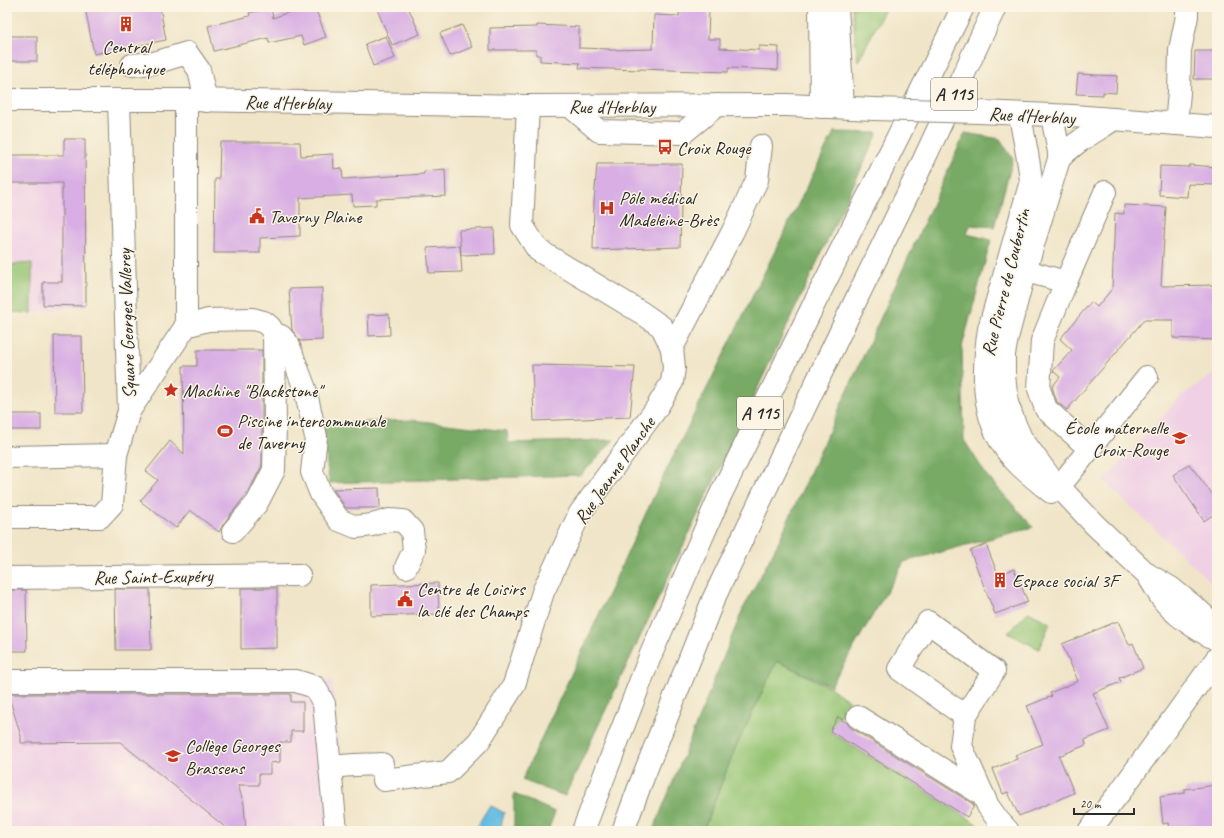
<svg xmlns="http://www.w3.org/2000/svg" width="1224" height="838" font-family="Caveat,sans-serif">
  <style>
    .built { fill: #f0d0e5 }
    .green { fill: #95c473; stroke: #60784f }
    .forest { fill: #78aa65; stroke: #526a48 }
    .water { fill: #65bce2; stroke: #487486 }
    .building { fill: #d8aee4 }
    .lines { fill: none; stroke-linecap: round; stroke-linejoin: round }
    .minor-casing { stroke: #8e887a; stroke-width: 24 }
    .major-casing { stroke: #8e887a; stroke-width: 24 }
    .highway-casing { stroke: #8e887a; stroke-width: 24 }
    .minor { stroke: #fff; stroke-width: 22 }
    .major { stroke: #fff; stroke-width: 22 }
    .highway { stroke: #fff; stroke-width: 22 }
    .major-bridge-casing { stroke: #8e887a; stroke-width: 24; stroke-linecap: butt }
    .major-bridge { stroke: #fff; stroke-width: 22 }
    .labels { text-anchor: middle; stroke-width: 3; stroke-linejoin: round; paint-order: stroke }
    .shield { fill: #fcf5e5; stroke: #6a6863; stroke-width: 1 }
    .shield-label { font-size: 18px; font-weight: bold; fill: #2b2b2b }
    .poi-label { font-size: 19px; fill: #2b2b2b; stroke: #fcf5e5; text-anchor: start }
    .street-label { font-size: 19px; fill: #2b2b2b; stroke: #fcf5e5 }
  </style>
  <rect width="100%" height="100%" fill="#fcf5e5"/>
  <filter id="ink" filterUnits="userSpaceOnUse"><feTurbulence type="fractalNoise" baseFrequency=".025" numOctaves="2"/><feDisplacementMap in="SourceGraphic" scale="8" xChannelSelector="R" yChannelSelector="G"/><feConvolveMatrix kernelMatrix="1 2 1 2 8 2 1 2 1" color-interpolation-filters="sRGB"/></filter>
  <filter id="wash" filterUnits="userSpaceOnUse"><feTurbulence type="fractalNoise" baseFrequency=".012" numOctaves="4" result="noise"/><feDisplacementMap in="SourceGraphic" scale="16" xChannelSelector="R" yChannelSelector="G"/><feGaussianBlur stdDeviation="0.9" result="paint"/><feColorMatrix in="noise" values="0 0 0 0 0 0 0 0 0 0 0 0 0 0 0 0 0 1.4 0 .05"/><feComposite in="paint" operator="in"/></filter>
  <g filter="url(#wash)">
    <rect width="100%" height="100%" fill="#f0e5c8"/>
    <g class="built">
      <path d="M64,139H85L82,192L86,208V306L32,313L7,312V155H64Z"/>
      <path d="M1217,372V588L1104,481L1181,396Z"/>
      <path d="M332,680L347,831H7V681Z"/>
    </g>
    <g class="green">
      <path d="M852,7H886L858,62Z"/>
      <path d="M32,263V313L7,312V265Z"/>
      <path d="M1028,612L1050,623L1039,649L1008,633Z"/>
      <path d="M777,661L831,688L849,701L830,732L967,817L986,831H703L734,751Z"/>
    </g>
    <g class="forest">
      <path d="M834,132L878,133L565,796L522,780L660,483Z"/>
      <path d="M965,133L1000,139L1013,159L994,227L970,225L967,234L991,240L962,347L964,440L987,476L1033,527L904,562L831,686L777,661L734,751L703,831H653L743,609L777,545Z"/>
      <path d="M412,420L507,431L508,443L614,440L581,475L329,483L323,424Z"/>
      <path d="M514,794L555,812L548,831H514Z"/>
    </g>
    <path class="water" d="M490,805L504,813L500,831H481L476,828Z"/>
    <g id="blocks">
      <g class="building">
        <path d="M85,7H160L166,40L94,54Z"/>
        <path d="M303,7H315L326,37L304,45L301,36L269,43L268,38L214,51L208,26L250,16L249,13L271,8L273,18Z"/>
        <path d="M376,7H408L420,34L392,45Z"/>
        <path d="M680,7H709L708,39H720V48L759,50V46L779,47L778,70L728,68V72L640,69V70L579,68L580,63L540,61V55H536V50H490V28L537,27V25L579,27V48L609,49V50L653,49L654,15L679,16Z"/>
        <path d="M462,25L472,47L450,56L440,33Z"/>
        <rect x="7" y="36" width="30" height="25"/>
        <path d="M386,36L395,58L373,66L365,44Z"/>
        <path d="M1195,51H1217V79H1194Z"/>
        <path d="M1078,74L1117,76L1116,93L1103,92V95L1076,94Z"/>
        <path d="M64,139H85L86,306L43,305V282H62V183H7V155H64Z"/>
        <path d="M220,142H300L301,156L333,154L334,169L342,168L343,179L424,174V171L445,169L446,196L376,199V205L353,206L352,195L300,198V236L260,238V253H214L215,179H219Z"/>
        <path d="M597,164H682L680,247L593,250L594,202Z"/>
        <path d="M1189,165L1217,167V185L1188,184L1187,197L1159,195L1160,166L1189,167Z"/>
        <path d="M1124,205L1166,207L1161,286L1217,285V340L1173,338V320H1144L1067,410L1057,402L1052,387L1060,377L1053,371L1072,350L1060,339L1091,302L1097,307L1112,289L1115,213L1124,214Z"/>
        <path d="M494,228L495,254L461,255L459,230Z"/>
        <path d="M460,246L462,272L429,273L427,248Z"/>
        <path d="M322,288V340L300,341L292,330L289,289Z"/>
        <path d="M389,314L390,335L369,336L368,315Z"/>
        <path d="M54,336H82L83,412H55Z"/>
        <path d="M197,350H262V465L249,491L224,523L219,532L190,510L176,528L140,501L158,480L146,471L170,441L184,454L183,366H197Z"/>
        <path d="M532,365L635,367L630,417L534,421Z"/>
        <rect x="7" y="414" width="34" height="16"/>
        <path d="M1189,464L1217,500V512L1204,521L1173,475Z"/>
        <path d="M379,488L380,508H346L333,489Z"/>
        <path d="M986,544L998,575L1014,569L1028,602L995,614L970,551Z"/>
        <path d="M438,583L439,614L371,616V585Z"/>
        <path d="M241,588H277V648L241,649Z"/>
        <path d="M115,589H150L151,650H116Z"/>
        <path d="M7,590H26L27,651H7Z"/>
        <path d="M1118,621L1129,645L1133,643L1143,668L1119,678L1121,682L1093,693L1109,730L1085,740L1086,745L1059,756L1074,793L1019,816L1008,792L1003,794L993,769L1017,759L1015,755L1043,744L1027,706L1052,696L1050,693L1078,681L1062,644Z"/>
        <path d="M8,694H291V702H303V731H291V742H280V762L270,763V774H259V785H238L244,804L246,831H230L120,742L21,743V736Z"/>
        <path d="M838,717L847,723L851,728L973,804L974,806L967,817L830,731Z"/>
        <path d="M1217,785V831H1169L1168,823L1163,824L1160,797L1185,793V789Z"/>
      </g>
    </g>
  </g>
  <g filter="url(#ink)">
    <use href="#blocks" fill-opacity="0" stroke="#8e887a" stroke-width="1"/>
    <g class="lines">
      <g class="minor-casing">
        <g id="minor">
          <path d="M820,7L821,107"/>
          <path d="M837,7L843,107"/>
          <path d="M132,65L154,63L187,53L199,70L206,101"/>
          <path d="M119,101L129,411L186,326V100"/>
          <path d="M570,106L599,131L683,133L717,105"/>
          <path d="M1020,114C1023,136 1029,158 1031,181L989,329C983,367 981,408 1001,442C1013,463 1033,477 1051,492"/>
          <path d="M1052,116L1059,152V159L1022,281L1007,338L1004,354V375L1007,403L1014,422L1021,438L1049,476L1095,525L1147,574L1171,588L1197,609L1209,620L1217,631"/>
          <path d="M1176,124L1179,93L1180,50L1187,16V7"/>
          <path d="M1059,159C1074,142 1095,132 1114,119"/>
          <path d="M1012,267L1066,282L1042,341L1039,389L1046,409L1090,449"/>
          <path d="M1066,282L1105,192"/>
          <path d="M186,326L208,320L253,319L264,322L270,327L274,334L275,427L274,470L257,503L233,531"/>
          <path d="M274,334L281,336L288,344L305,389L316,437L312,472L321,494L339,520L356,527L372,525L389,520L403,521L412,531L414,550L406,567"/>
          <path d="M672,348L733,231L757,180L761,146"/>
          <path d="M7,457L116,455"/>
          <path d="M1059,487L1147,377"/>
          <path d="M7,517H100L112,504L116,455L129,411"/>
          <path d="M7,578L299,575"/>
          <path d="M1150,579C1154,585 1157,591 1161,597C1174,615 1197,630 1216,639"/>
          <path d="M7,681H296L315,687L324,704L336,831"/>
          <path d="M965,716L899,669L928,622L994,671L965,716L961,746L988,806L998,820L1008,831"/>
          <path d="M858,717L983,795"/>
          <path d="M330,768C347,764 365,765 382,764L384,780L448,772L479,741L514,685L543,592L580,513L656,409L672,382L674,368L672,348L662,327L642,313L538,250L522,225L528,106"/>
          <path d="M1089,831L1120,792L1217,658"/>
        </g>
      </g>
      <g class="major-casing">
        <g id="major">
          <path d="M7,100H186L528,106L787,105L874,109"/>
          <path d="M979,112L1073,116L1217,127"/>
        </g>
      </g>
      <g class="highway-casing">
        <g id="highway">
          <path d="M583,831L651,654L719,498L814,304L963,7"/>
          <path d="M623,831L640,785L713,600L850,312L914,181L995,7"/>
        </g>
      </g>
      <use href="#minor" class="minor"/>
      <use href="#major" class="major"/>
      <use href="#highway" class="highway"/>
      <g class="major-bridge-casing">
        <path id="major-bridge" d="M874,109L979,112"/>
      </g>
      <use href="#major-bridge" class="major-bridge"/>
    </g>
  </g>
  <defs>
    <g id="building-bare" transform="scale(1.2)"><path d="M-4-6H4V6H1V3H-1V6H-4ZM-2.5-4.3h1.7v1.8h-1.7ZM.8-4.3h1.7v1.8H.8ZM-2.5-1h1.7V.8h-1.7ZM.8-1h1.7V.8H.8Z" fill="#c8321e" stroke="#fcf5e5" stroke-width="2.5" paint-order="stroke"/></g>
    <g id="bus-bare" transform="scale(1.2)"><path d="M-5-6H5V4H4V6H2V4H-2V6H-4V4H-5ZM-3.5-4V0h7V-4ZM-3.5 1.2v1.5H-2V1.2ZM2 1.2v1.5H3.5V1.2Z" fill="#c8321e" stroke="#fcf5e5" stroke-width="2.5" paint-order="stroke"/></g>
    <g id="hospital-bare" transform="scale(1.2)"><path d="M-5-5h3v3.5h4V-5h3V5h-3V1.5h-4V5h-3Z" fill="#c8321e" stroke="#fcf5e5" stroke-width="2.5" paint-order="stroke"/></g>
    <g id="civic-bare" transform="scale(1.2)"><path d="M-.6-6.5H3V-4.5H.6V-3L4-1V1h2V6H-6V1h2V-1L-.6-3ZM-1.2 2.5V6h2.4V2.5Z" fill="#c8321e" stroke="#fcf5e5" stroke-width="2.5" paint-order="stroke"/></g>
    <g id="sight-bare" transform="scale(1.2)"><path d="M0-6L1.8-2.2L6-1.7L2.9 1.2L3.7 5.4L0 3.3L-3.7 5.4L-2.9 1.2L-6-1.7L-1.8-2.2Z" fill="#c8321e" stroke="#fcf5e5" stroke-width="2.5" paint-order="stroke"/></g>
    <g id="stadium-bare" transform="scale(1.2)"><path d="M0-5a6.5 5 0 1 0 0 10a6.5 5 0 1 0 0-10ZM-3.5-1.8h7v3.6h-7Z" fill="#c8321e" stroke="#fcf5e5" stroke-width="2.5" paint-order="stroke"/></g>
    <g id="school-bare" transform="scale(1.2)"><path d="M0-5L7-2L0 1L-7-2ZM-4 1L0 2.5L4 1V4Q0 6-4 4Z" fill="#c8321e" stroke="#fcf5e5" stroke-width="2.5" paint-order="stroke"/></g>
  </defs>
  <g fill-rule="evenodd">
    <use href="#building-bare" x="126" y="24"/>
    <use href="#bus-bare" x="665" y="147"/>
    <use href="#hospital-bare" x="607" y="208"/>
    <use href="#civic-bare" x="257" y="216"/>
    <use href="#sight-bare" x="171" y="390"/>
    <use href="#stadium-bare" x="225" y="431"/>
    <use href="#school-bare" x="1180" y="438"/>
    <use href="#building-bare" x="1000" y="580"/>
    <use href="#civic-bare" x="405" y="599"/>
    <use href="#school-bare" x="173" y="756"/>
  </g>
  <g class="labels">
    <g class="shield">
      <rect x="931" y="78" width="46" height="32" rx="3"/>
      <rect x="737" y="397" width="46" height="32" rx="3"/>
    </g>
    <g class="shield-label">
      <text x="954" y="100">A 115</text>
      <text x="760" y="419">A 115</text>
    </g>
    <g class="poi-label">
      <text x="126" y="53" text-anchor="middle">Central<tspan x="126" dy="22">téléphonique</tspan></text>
      <text x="677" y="154">Croix Rouge</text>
      <text x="619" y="204">Pôle médical<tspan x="619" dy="22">Madeleine-Brès</tspan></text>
      <text x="269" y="223">Taverny Plaine</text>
      <text x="183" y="397">Machine "Blackstone"</text>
      <text x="237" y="427">Piscine intercommunale<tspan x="237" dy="22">de Taverny</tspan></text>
      <text x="1168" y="434" text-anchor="end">École maternelle<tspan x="1168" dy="22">Croix-Rouge</tspan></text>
      <text x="1012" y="587">Espace social 3F</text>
      <text x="417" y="595">Centre de Loisirs<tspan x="417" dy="22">la clé des Champs</tspan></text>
      <text x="185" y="752">Collège Georges<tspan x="185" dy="22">Brassens</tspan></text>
    </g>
    <g class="street-label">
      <text transform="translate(288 102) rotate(1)" y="7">Rue d'Herblay</text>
      <text x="612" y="113">Rue d'Herblay</text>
      <text transform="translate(1032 115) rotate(3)" y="7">Rue d'Herblay</text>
      <text transform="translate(1005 282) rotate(-76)" y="7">Rue Pierre de Coubertin</text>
      <text transform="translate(126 324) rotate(-92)" y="7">Square Georges Vallerey</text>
      <text transform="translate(614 470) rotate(-55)" y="7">Rue Jeanne Planche</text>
      <text transform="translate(153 576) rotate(-1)" y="7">Rue Saint-Exupéry</text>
    </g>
  </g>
  <rect width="1224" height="838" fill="none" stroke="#fcf5e5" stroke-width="24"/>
  <path d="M1074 808v6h60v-6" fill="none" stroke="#2b2b2b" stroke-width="2"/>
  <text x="1080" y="808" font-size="12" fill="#2b2b2b" stroke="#fcf5e5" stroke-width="3" paint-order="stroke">20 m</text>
</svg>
